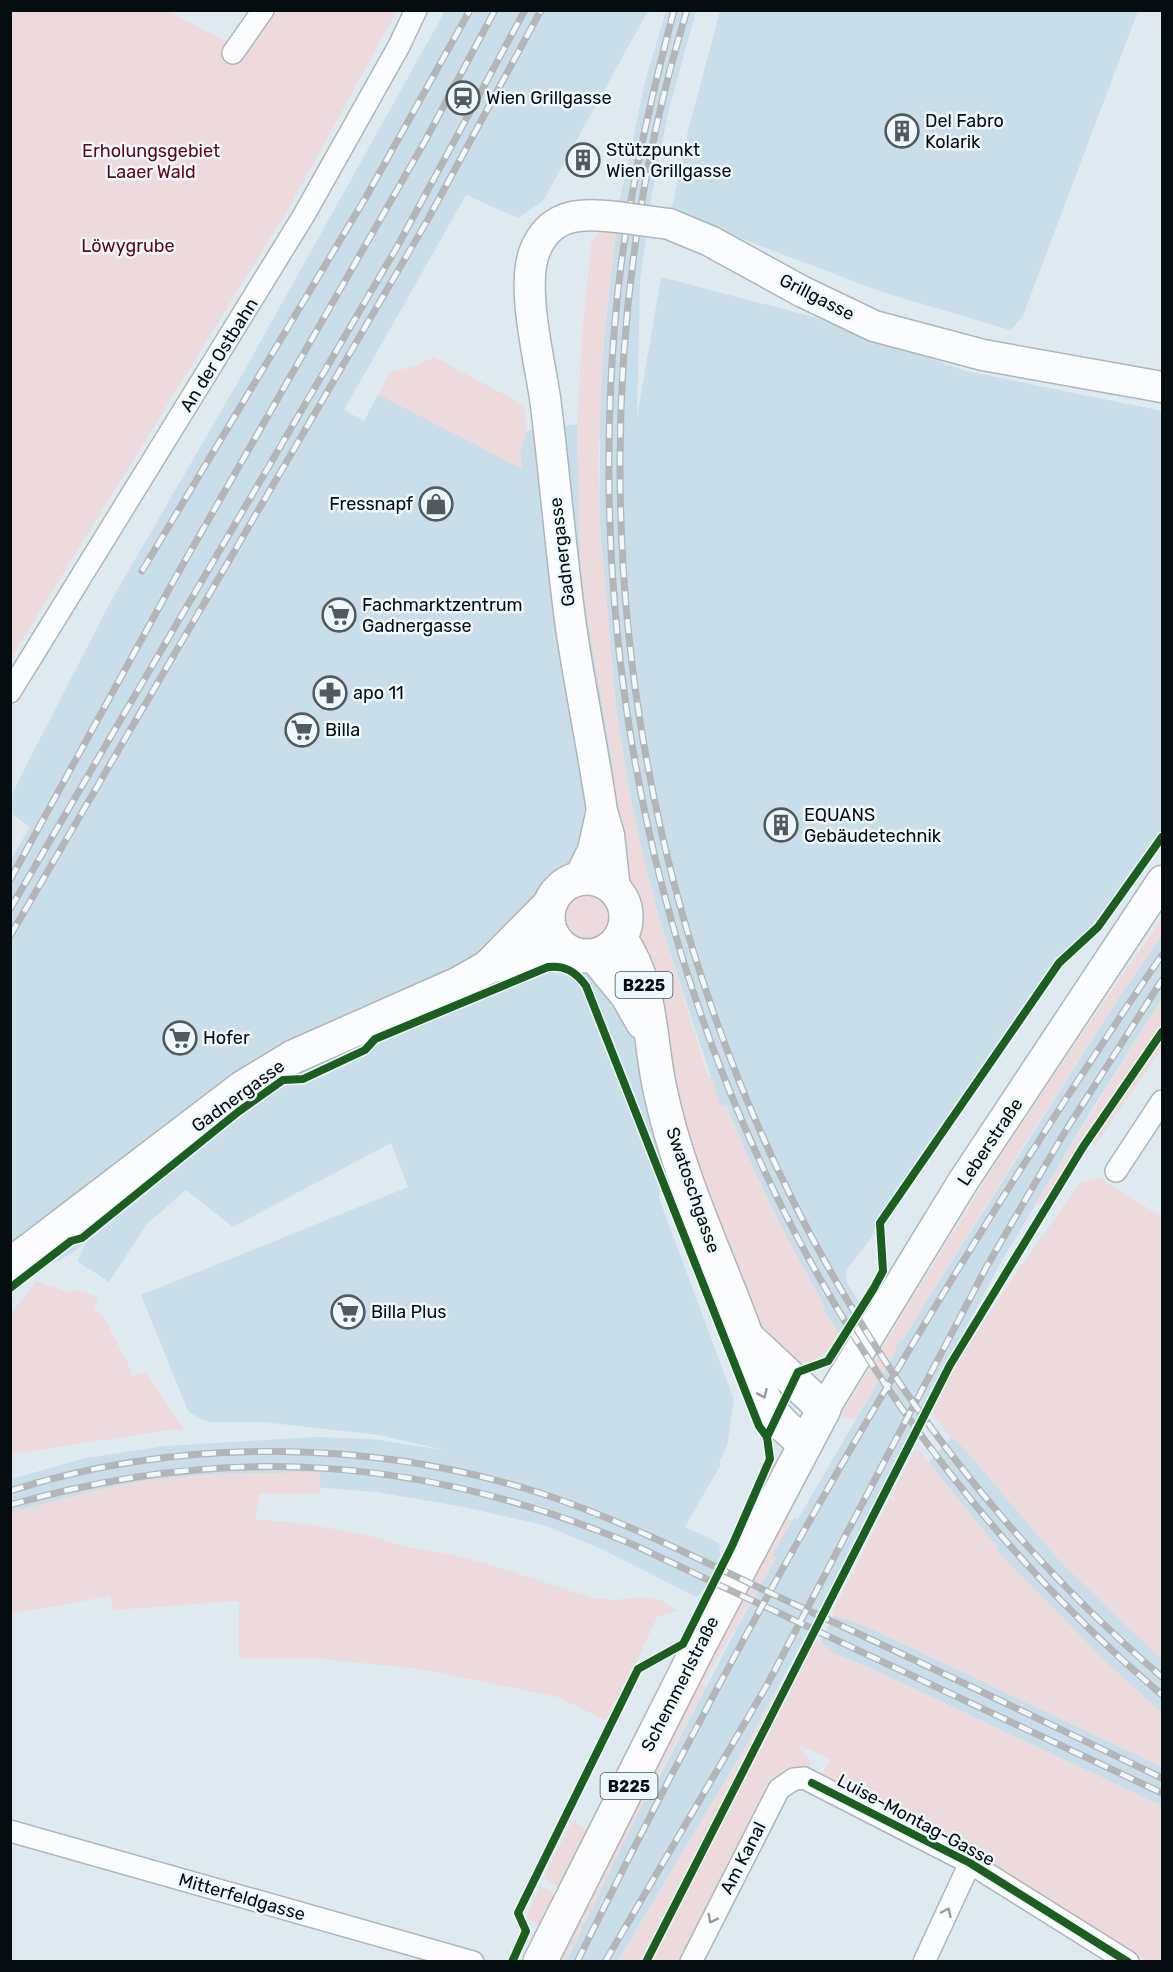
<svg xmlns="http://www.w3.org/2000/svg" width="1173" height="1972" font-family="Rubik,sans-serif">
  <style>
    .built { fill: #c9dee9 }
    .green { fill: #ecdadc }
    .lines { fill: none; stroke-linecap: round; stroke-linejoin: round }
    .street-casing { stroke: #adb6bb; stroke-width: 24 }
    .secondary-casing { stroke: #adb6bb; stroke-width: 33 }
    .primary-casing { stroke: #adb6bb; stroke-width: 36 }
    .street { stroke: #fafcfd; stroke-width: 21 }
    .secondary { stroke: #fafcfd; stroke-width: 30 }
    .primary { stroke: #fafcfd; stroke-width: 33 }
    .rail-casing { stroke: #b3b5b7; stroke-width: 7 }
    .rail { stroke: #eff8fc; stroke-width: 4.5; stroke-dasharray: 14; stroke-linecap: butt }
    .secondary-bridge-casing { stroke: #adb6bb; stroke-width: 33; stroke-linecap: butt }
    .secondary-bridge { stroke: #fafcfd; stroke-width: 30 }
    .cycleway-casing { stroke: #eff8fc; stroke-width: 11 }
    .cycleway { stroke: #1b5e20; stroke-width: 8 }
    .oneway { stroke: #989c9e }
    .labels { text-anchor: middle; stroke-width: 5; stroke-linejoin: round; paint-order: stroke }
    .shield { fill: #eff8fc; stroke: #4c5457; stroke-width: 1.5 }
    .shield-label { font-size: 16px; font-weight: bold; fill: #060d10 }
    .poi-label { font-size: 18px; fill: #060d10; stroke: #eff8fc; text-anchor: start }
    .park-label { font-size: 18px; fill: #620516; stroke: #eff8fc }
    .street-label { font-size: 18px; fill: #060d10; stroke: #eff8fc }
  </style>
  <rect width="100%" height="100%" fill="#deeaf0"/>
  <g class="built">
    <path d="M445,11H648L543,201L518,218L466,195L344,410L364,421L378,394L521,468L520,451L527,431L577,424L580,554L586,610L614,772L627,891L635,910L628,1018L664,1164L659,1198L734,1400L727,1446L719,1462L721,1464L685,1527L719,1543L721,1559L707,1589L696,1597L606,1551L547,1526L464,1507L376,1492L315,1487L11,1522V1479L86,1458L165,1446L315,1437L372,1439L449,1451L379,1435L263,1422H208L198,1418L188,1411L141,1295L408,1187L391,1143L233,1227L186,1190L147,1224L109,1282L77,1261L86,1243L59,1261L11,1251L10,861L30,827L11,813L10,797L112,599L238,382Z"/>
    <path d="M666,11H696L669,109L652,194L640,281L637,418L661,277L810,316L966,371L1162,411V837L1098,927L1059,963L863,1249L846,1270L847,1283L860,1304L841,1336L822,1310L754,1170L726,1105L720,1107L713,1081L709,1079L711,1077L661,925L642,852L628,785L615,699L600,525V402L604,337L619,204L646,78Z"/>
    <path d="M720,11H1138L1022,318L1010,330L882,292L671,212L688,131Z"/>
    <path d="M1162,935V999L1091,1111L1000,1264L939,1378L941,1380L936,1389L933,1388L862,1530L864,1532L860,1539H858L746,1746L618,1961L566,1962L644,1801L646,1802L736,1630L733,1629L738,1626L776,1558L772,1555L794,1518L798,1519L897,1349L895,1347L900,1339L902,1340L1121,994Z"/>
    <path d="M951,1438L960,1444L1060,1561L1162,1660V1713L1108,1664L997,1551L996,1546L928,1462Z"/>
    <path d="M834,1615L870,1628L1162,1767V1806L868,1667L833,1653L821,1642Z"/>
  </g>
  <g class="green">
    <path d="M10,11H168L243,50L278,11H397L290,206L11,658Z"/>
    <path d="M603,228L616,230L604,337L599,450L600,525L615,699L628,785L642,852L661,925L709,1079L713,1081L720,1106L725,1105L771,1207L825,1307L823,1310L841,1336L817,1360L799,1361L794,1369L760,1329L701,1176L633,933L635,910L627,891L616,814L614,770L586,610L580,554L577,424L582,336L591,244Z"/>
    <path d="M434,357L524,405L527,431L520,451L522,469L378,394L390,373L420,364Z"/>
    <circle cx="586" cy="918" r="28"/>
    <path d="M1162,918V935L1121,994L1018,1154L902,1340L900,1339L895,1347L897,1349L854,1421L841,1415L989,1174L1051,1079Z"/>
    <path d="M1162,999V1026L1046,1197L1040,1204L1036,1203Z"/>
    <path d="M1162,1037V1048L1094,1147L1091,1141Z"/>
    <path d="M1100,1178L1162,1217V1660L1060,1561L960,1444L951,1438L939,1422L941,1420H937L932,1413L951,1373L999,1298L1080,1182Z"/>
    <path d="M36,1281L71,1293L72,1289L98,1297L94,1311L102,1314L131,1370L130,1376L146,1372L183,1428L11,1454V1314Z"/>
    <path d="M915,1449L917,1452L919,1450L996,1546L997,1551L1108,1664L1162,1713V1767L870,1628L834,1615L832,1612L852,1574L855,1573L853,1572L890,1498L894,1501L896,1498L891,1495Z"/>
    <path d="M318,1472L320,1474L319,1493L260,1494L255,1519L305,1524L363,1534L408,1547L445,1553L495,1566L592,1598L615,1600L641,1597L659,1599L677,1611L657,1617L609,1722L558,1697L420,1669L322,1659L239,1658V1601L113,1610L110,1596L11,1614V1512L101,1489L149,1480L214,1474Z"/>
    <path d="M783,1516L792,1521L772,1555L776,1558L703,1684L706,1686L644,1802L566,1961L557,1962Z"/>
    <path d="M807,1637L821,1642L833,1653L868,1667L1162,1806V1961H1148L1138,1957L978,1855L820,1777L830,1759L798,1745L810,1761V1771L792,1767V1771L771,1777L764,1789L765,1794L681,1961L618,1962L746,1746Z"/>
    <path d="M572,1821L587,1830L560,1887L543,1878Z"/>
    <path d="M540,1886L559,1896L542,1927L526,1917Z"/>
  </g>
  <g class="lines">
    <g class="street-casing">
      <g id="street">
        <path d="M233,53L263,10"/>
        <path d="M10,692L304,215L399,46L416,10"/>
        <path d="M1116,1171L1162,1101"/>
        <path d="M10,1831L473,1962"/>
        <path d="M691,1962L779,1789L794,1779L804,1778L970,1863L1128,1962"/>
        <path d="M924,1962L970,1863"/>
      </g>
    </g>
    <g class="secondary-casing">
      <g id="secondary">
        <path d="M669,224L710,241L801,291L874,326L983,355L1162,387"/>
        <path d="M579,879L593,850L601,814"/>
        <path d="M615,890L609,835L602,811C593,749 580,688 571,627C561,553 555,479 546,405C541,365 519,284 536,248C553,211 584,214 617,217"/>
        <path d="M824,1409L962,1183L1162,881"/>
      </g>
    </g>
    <g class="primary-casing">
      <g id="primary">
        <circle cx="587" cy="917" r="39"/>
        <path d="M620,938C654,987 648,1038 661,1094C679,1178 717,1255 746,1335C750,1343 749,1353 751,1362C754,1376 760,1391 767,1404C776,1420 791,1432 805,1444"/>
        <path d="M595,956L627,995L643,1023"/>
        <path d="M488,967L561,947"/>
        <path d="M10,1265L242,1088L293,1057L458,984L488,967L550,904"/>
        <path d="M540,1962L699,1646L824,1409L748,1338"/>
      </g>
    </g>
    <use href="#street" class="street"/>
    <use href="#secondary" class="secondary"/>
    <use href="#primary" class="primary"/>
    <g class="rail-casing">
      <g id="rail">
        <path d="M674,10C647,113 624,215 615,321C571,838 765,1356 1162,1695"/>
        <path d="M687,10C508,596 695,1278 1162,1677"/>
        <path d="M142,571L366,197L470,10"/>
        <path d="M10,880L174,580L425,141L495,10"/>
        <path d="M10,909L397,247L525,10"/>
        <path d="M10,936L427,221L541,10"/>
        <path d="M10,1491C182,1436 378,1439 549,1496C634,1525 714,1567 796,1605C919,1661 1041,1720 1162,1778"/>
        <path d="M10,1505C229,1442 425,1457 634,1545L1162,1793"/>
        <path d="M577,1962C748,1613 943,1275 1162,955"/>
        <path d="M605,1962L767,1685L987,1266L1063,1135L1162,980"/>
      </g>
    </g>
    <use href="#rail" class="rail"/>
    <g class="secondary-bridge-casing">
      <path id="secondary-bridge" d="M617,217L669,224"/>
    </g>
    <use href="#secondary-bridge" class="secondary-bridge"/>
    <g class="cycleway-casing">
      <g id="cycleway">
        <path d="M10,1288L71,1241L82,1238L238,1112L283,1080L303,1079L365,1050L375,1039L548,967C565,965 576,972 586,986L759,1426L767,1437L770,1459L732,1546L683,1644L638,1669L518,1913L526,1931L512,1962"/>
        <path d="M767,1437L798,1372L828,1361L874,1288L883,1271L880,1223L1059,963L1098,927L1162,837"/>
        <path d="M812,1783L970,1863L1128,1962"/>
        <path d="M646,1962L950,1365L1083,1147L1162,1032"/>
      </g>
    </g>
    <use href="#cycleway" class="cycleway"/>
  </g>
  <defs><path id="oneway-chevron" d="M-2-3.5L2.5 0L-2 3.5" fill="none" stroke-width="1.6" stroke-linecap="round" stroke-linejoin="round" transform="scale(1.5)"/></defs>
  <g class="oneway">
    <use href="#oneway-chevron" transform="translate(763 1394) rotate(66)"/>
    <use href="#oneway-chevron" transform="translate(947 1912) rotate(-65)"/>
    <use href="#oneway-chevron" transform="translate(712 1919) rotate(117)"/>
  </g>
  <defs>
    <g id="station-ring" transform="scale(1.725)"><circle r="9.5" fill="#eff8fc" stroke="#525a5e" stroke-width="1.5"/><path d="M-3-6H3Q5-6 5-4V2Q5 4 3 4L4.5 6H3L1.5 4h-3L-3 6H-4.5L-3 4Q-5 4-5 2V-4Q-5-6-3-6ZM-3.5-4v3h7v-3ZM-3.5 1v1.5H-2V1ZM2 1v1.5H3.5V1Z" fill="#525a5e"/></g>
    <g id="building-ring" transform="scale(1.725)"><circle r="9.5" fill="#eff8fc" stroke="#525a5e" stroke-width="1.5"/><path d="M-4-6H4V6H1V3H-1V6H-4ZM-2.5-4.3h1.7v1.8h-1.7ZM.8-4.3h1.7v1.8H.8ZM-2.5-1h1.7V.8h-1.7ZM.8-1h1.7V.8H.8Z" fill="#525a5e"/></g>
    <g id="shop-ring" transform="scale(1.725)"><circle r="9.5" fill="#eff8fc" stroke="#525a5e" stroke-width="1.5"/><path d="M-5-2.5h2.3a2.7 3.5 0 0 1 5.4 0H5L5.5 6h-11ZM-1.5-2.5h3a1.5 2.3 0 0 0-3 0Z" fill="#525a5e"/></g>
    <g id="supermarket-ring" transform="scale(1.725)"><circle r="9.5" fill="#eff8fc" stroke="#525a5e" stroke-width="1.5"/><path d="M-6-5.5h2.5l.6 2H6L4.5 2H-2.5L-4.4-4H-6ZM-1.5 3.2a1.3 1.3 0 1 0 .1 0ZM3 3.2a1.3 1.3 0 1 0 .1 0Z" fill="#525a5e"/></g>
    <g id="pharmacy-ring" transform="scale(1.725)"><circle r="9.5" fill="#eff8fc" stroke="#525a5e" stroke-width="1.5"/><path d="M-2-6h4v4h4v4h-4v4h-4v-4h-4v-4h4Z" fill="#525a5e"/></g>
  </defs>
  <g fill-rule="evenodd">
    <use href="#station-ring" x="463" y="98"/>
    <use href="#building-ring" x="902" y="131"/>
    <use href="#building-ring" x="583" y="160"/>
    <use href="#shop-ring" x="436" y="504"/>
    <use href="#supermarket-ring" x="339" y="615"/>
    <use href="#pharmacy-ring" x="330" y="693"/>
    <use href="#supermarket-ring" x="302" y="730"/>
    <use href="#building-ring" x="781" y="825"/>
    <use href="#supermarket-ring" x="180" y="1038"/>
    <use href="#supermarket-ring" x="348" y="1312"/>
  </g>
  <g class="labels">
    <g class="shield">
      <rect x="615.5" y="972" width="57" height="26" rx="4.5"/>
      <rect x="600.5" y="1773" width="57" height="26" rx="4.5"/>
    </g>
    <g class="shield-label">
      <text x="644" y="991">B225</text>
      <text x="629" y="1792">B225</text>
    </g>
    <g class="poi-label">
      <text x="486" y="104">Wien Grillgasse</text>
      <text x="925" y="127">Del Fabro<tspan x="925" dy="21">Kolarik</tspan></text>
      <text x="606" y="156">Stützpunkt<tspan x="606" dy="21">Wien Grillgasse</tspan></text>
      <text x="413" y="510" text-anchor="end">Fressnapf</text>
      <text x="362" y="611">Fachmarktzentrum<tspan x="362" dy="21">Gadnergasse</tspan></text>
      <text x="353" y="699">apo 11</text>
      <text x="325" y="736">Billa</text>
      <text x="804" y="821">EQUANS<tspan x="804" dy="21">Gebäudetechnik</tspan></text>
      <text x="203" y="1044">Hofer</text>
      <text x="371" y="1318">Billa Plus</text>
    </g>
    <g class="park-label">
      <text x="151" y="157">Erholungsgebiet<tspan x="151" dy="21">Laaer Wald</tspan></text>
      <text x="128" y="252">Löwygrube</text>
    </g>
    <g class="street-label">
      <text transform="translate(817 297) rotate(27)" y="6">Grillgasse</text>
      <text transform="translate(219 355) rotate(-58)" y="6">An der Ostbahn</text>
      <text transform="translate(562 552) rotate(-97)" y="6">Gadnergasse</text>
      <text transform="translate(238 1096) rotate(-36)" y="6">Gadnergasse</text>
      <text transform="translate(990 1142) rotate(-56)" y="6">Leberstraße</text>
      <text transform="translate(693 1190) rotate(71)" y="6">Swatoschgasse</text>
      <text transform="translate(680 1684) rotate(-63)" y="6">Schemmerlstraße</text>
      <text transform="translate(916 1820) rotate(28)" y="6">Luise-Montag-Gasse</text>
      <text transform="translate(743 1858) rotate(-63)" y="6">Am Kanal</text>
      <text transform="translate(242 1897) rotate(16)" y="6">Mitterfeldgasse</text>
    </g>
  </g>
  <rect width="1173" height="1972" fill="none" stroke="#060d10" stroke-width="24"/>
</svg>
